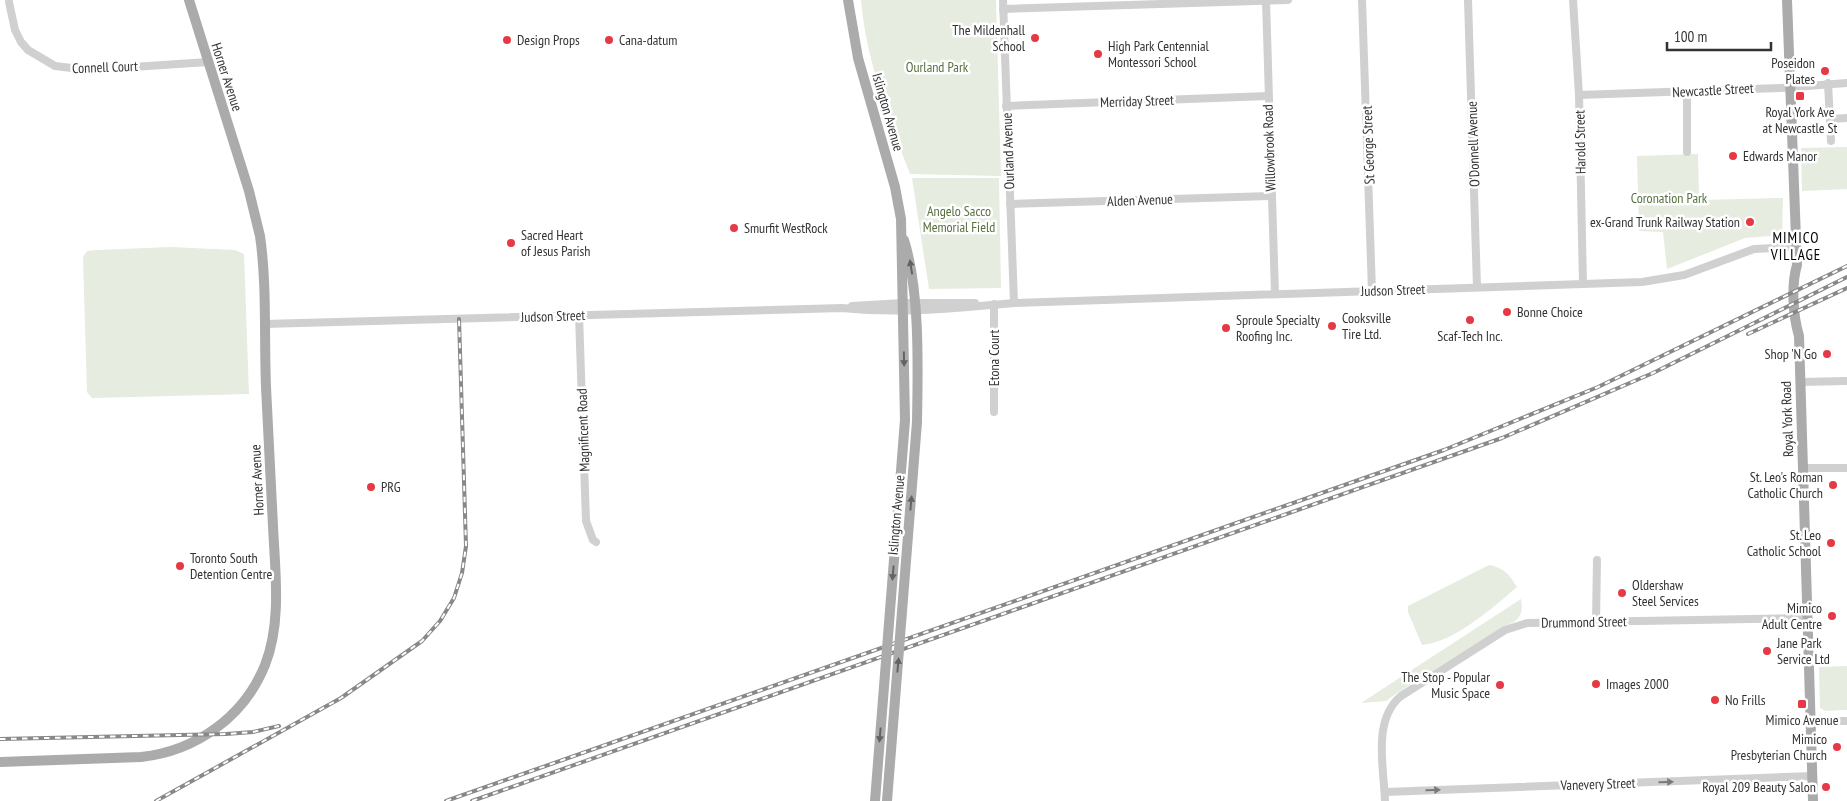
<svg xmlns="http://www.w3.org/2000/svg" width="1847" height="801" font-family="'PT Sans Narrow',sans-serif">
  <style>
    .green { fill: #e6ecdf }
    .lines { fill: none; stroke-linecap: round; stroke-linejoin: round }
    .minor { stroke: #d0d0d0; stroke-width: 8 }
    .major { stroke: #ababab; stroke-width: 10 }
    .rail-casing { stroke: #888; stroke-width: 4 }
    .rail { stroke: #fff; stroke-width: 2; stroke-dasharray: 5.5; stroke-linecap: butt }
    .major-bridge { stroke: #ababab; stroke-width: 10 }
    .oneway { fill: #636363 }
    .oneway2 { fill: #7a7a7a }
    .poi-dot { fill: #e63946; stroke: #fff; stroke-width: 2 }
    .labels { text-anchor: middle; stroke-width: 5; stroke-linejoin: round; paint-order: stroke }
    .poi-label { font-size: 14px; fill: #333; stroke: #fff; text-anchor: start }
    .street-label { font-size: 14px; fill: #333; stroke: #fff }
    .park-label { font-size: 14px; fill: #56703f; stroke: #fff }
    .neighbourhood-label { font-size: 15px; letter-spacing: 1px; fill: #000; stroke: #fff }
  </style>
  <rect width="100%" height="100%" fill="#fff"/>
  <g class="green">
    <path d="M861,0H996L1001,176L910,174C889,118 866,60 861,0Z"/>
    <path d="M1847,147V189L1802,191L1801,148Z"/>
    <path d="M1698,154L1699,196L1703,200L1783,198L1782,235L1745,238L1667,269L1663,232L1639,231L1637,156Z"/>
    <path d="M912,178H999L1001,288L929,289Z"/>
    <path d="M170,247L235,250L244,254L249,394L92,398L87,392L83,257L87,251L97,250Z"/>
    <path d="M1489,565C1504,568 1509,574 1517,587C1492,608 1455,642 1422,645L1408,612V606Z"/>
    <path d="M1521,599C1524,615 1519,621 1505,626L1403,689L1386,701L1361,703Z"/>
    <path d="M1847,666V710L1825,711L1820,708L1819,667Z"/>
  </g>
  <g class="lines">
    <g class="minor">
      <path d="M1003,0L1014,303"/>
      <path d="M1362,0L1372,291"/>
      <path d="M1468,0L1477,287"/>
      <path d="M1573,0L1579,95L1583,284"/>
      <path d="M1266,1L1275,294"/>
      <path d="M9,2L15,30L21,42L28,50L55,66L88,70L208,62"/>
      <path d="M1003,9L1288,0"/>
      <path d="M1828,83L1831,141"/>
      <path d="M1687,91V152"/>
      <path d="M1579,95L1781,88L1847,83"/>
      <path d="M1006,106L1268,96"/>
      <path d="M1830,119L1847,118"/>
      <path d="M1010,204L1270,196"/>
      <path d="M852,306L903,303H975"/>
      <path d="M579,315L586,521L593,540L596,542"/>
      <path d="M264,324L842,308C900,314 957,308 1014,303L1642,282L1684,275L1754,249L1796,247"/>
      <path d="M1800,382L1847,381"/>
      <path d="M994,412V304"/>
      <path d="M1803,468H1847"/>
      <path d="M1596,622L1597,560"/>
      <path d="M1810,721H1847"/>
      <path d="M1385,792L1812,776"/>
      <path d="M1385,801C1384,768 1372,720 1401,696L1505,630L1527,623L1807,618"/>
    </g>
    <g class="major">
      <path d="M848,0L858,58L895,187L901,219L905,420"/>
      <path d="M1787,0L1797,265C1791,285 1793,316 1799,336L1813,801"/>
      <path d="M904,240C920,291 918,367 917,422"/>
      <path d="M0,762L141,757C196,751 244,717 265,665C282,622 275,571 273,526C271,480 268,433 266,387C264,337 267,284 260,236L249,191L189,0"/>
    </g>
    <g class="rail-casing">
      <g id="rail">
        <path d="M1748,334L1847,288"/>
        <path d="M0,739L226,734L253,732L279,726"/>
        <path d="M156,801L341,698L422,641L440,621L454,598L462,573L466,546L459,319"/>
        <path d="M446,801L1444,450L1598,387L1847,266"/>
        <path d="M472,801L1502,438L1653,373L1847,277"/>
      </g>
    </g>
    <use href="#rail" class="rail"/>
    <g class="major-bridge">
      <path d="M875,801L905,420"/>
      <path d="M887,801L917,422"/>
    </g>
  </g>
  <defs><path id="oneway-solid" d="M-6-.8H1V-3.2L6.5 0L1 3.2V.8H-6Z" transform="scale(1.25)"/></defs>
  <g class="oneway">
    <use href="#oneway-solid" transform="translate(911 267) rotate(-99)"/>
    <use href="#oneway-solid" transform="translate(904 359) rotate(89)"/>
    <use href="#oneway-solid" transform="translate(911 503) rotate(-85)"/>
    <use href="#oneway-solid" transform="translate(893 573) rotate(95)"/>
    <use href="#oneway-solid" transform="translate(898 665) rotate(-85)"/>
    <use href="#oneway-solid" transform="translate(880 735) rotate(95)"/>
  </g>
  <g class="oneway2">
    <use href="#oneway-solid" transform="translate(1666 782) rotate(-2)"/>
    <use href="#oneway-solid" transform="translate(1433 790) rotate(-2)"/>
  </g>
  <g class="poi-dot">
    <circle cx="1035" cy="38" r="5"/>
    <circle cx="507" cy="40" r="5"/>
    <circle cx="609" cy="40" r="5"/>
    <circle cx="1098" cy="54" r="5"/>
    <circle cx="1825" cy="71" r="5"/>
    <rect x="1795" y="91" width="10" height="10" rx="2.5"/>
    <circle cx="1733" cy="156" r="5"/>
    <circle cx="1750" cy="222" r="5"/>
    <circle cx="734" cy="228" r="5"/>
    <circle cx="511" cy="243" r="5"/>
    <circle cx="1507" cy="312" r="5"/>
    <circle cx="1470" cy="320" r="5"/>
    <circle cx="1332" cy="326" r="5"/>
    <circle cx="1226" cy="328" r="5"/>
    <circle cx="1827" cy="354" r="5"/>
    <circle cx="1833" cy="485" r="5"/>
    <circle cx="371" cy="487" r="5"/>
    <circle cx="1831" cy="543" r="5"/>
    <circle cx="180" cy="566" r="5"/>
    <circle cx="1622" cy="593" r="5"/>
    <circle cx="1832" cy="616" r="5"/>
    <circle cx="1767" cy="651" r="5"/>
    <circle cx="1596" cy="684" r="5"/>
    <circle cx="1500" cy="685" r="5"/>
    <circle cx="1715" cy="700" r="5"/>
    <rect x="1797" y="699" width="10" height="10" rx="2.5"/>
    <circle cx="1837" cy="747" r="5"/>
    <circle cx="1826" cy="787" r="5"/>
  </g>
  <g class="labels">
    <g class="poi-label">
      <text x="1025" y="35" text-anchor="end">The Mildenhall<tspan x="1025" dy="16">School</tspan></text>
      <text x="517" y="45">Design Props</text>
      <text x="619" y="45">Cana-datum</text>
      <text x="1108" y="51">High Park Centennial<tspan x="1108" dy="16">Montessori School</tspan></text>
      <text x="1815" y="68" text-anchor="end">Poseidon<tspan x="1815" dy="16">Plates</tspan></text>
      <text x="1800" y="117" text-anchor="middle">Royal York Ave<tspan x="1800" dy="16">at Newcastle St</tspan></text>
      <text x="1743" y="161">Edwards Manor</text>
      <text x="1740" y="227" text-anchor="end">ex-Grand Trunk Railway Station</text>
      <text x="744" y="233">Smurfit WestRock</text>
      <text x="521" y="240">Sacred Heart<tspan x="521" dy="16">of Jesus Parish</tspan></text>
      <text x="1517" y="317">Bonne Choice</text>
      <text x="1342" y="323">Cooksville<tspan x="1342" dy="16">Tire Ltd.</tspan></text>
      <text x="1236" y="325">Sproule Specialty<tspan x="1236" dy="16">Roofing Inc.</tspan></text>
      <text x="1470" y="341" text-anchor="middle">Scaf-Tech Inc.</text>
      <text x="1817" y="359" text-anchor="end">Shop 'N Go</text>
      <text x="1823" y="482" text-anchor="end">St. Leo's Roman<tspan x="1823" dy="16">Catholic Church</tspan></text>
      <text x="381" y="492">PRG</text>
      <text x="1821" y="540" text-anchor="end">St. Leo<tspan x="1821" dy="16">Catholic School</tspan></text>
      <text x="190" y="563">Toronto South<tspan x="190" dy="16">Detention Centre</tspan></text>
      <text x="1632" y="590">Oldershaw<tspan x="1632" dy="16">Steel Services</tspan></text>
      <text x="1822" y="613" text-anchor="end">Mimico<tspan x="1822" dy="16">Adult Centre</tspan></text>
      <text x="1777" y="648">Jane Park<tspan x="1777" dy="16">Service Ltd</tspan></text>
      <text x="1490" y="682" text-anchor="end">The Stop - Popular<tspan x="1490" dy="16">Music Space</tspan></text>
      <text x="1606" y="689">Images 2000</text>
      <text x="1725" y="705">No Frills</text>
      <text x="1802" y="725" text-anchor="middle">Mimico Avenue</text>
      <text x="1827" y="744" text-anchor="end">Mimico<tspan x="1827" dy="16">Presbyterian Church</tspan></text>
      <text x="1816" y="792" text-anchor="end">Royal 209 Beauty Salon</text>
    </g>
    <g class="street-label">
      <text transform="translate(105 67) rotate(-2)" y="5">Connell Court</text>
      <text transform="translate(227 77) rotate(72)" y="5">Horner Avenue</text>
      <text transform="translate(1713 90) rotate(-3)" y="5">Newcastle Street</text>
      <text transform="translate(1137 101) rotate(-2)" y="5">Merriday Street</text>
      <text transform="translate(888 112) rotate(74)" y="5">Islington Avenue</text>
      <text transform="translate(1580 142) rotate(-91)" y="5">Harold Street</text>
      <text transform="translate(1473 144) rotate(-92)" y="5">O'Donnell Avenue</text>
      <text transform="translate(1368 145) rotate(-92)" y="5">St George Street</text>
      <text transform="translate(1269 148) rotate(-92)" y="5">Willowbrook Road</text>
      <text transform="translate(1008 151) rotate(-92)" y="5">Ourland Avenue</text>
      <text transform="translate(1140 200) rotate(-2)" y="5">Alden Avenue</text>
      <text transform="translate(1393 290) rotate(-2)" y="5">Judson Street</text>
      <text transform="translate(553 316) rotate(-2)" y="5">Judson Street</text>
      <text transform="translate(994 358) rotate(-90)" y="5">Etona Court</text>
      <text transform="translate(1787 419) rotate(-92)" y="5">Royal York Road</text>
      <text transform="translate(583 430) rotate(-92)" y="5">Magnificent Road</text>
      <text transform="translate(257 480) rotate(-93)" y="5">Horner Avenue</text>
      <text transform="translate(896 515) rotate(-85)" y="5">Islington Avenue</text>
      <text transform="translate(1584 622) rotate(-1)" y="5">Drummond Street</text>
      <text transform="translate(1598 784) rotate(-2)" y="5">Vanevery Street</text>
    </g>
    <g class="park-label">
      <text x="937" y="72">Ourland Park</text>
      <text x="1669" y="203">Coronation Park</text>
      <text x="959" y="216">Angelo Sacco<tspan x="959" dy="16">Memorial Field</tspan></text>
    </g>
    <g class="neighbourhood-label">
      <text x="1796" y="243">MIMICO<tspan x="1796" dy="17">VILLAGE</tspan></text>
    </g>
  </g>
  <path d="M1667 42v8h104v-8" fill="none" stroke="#333333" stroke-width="2.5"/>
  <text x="1674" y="42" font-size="15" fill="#333333" stroke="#ffffff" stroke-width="4" paint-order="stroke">100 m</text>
</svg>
